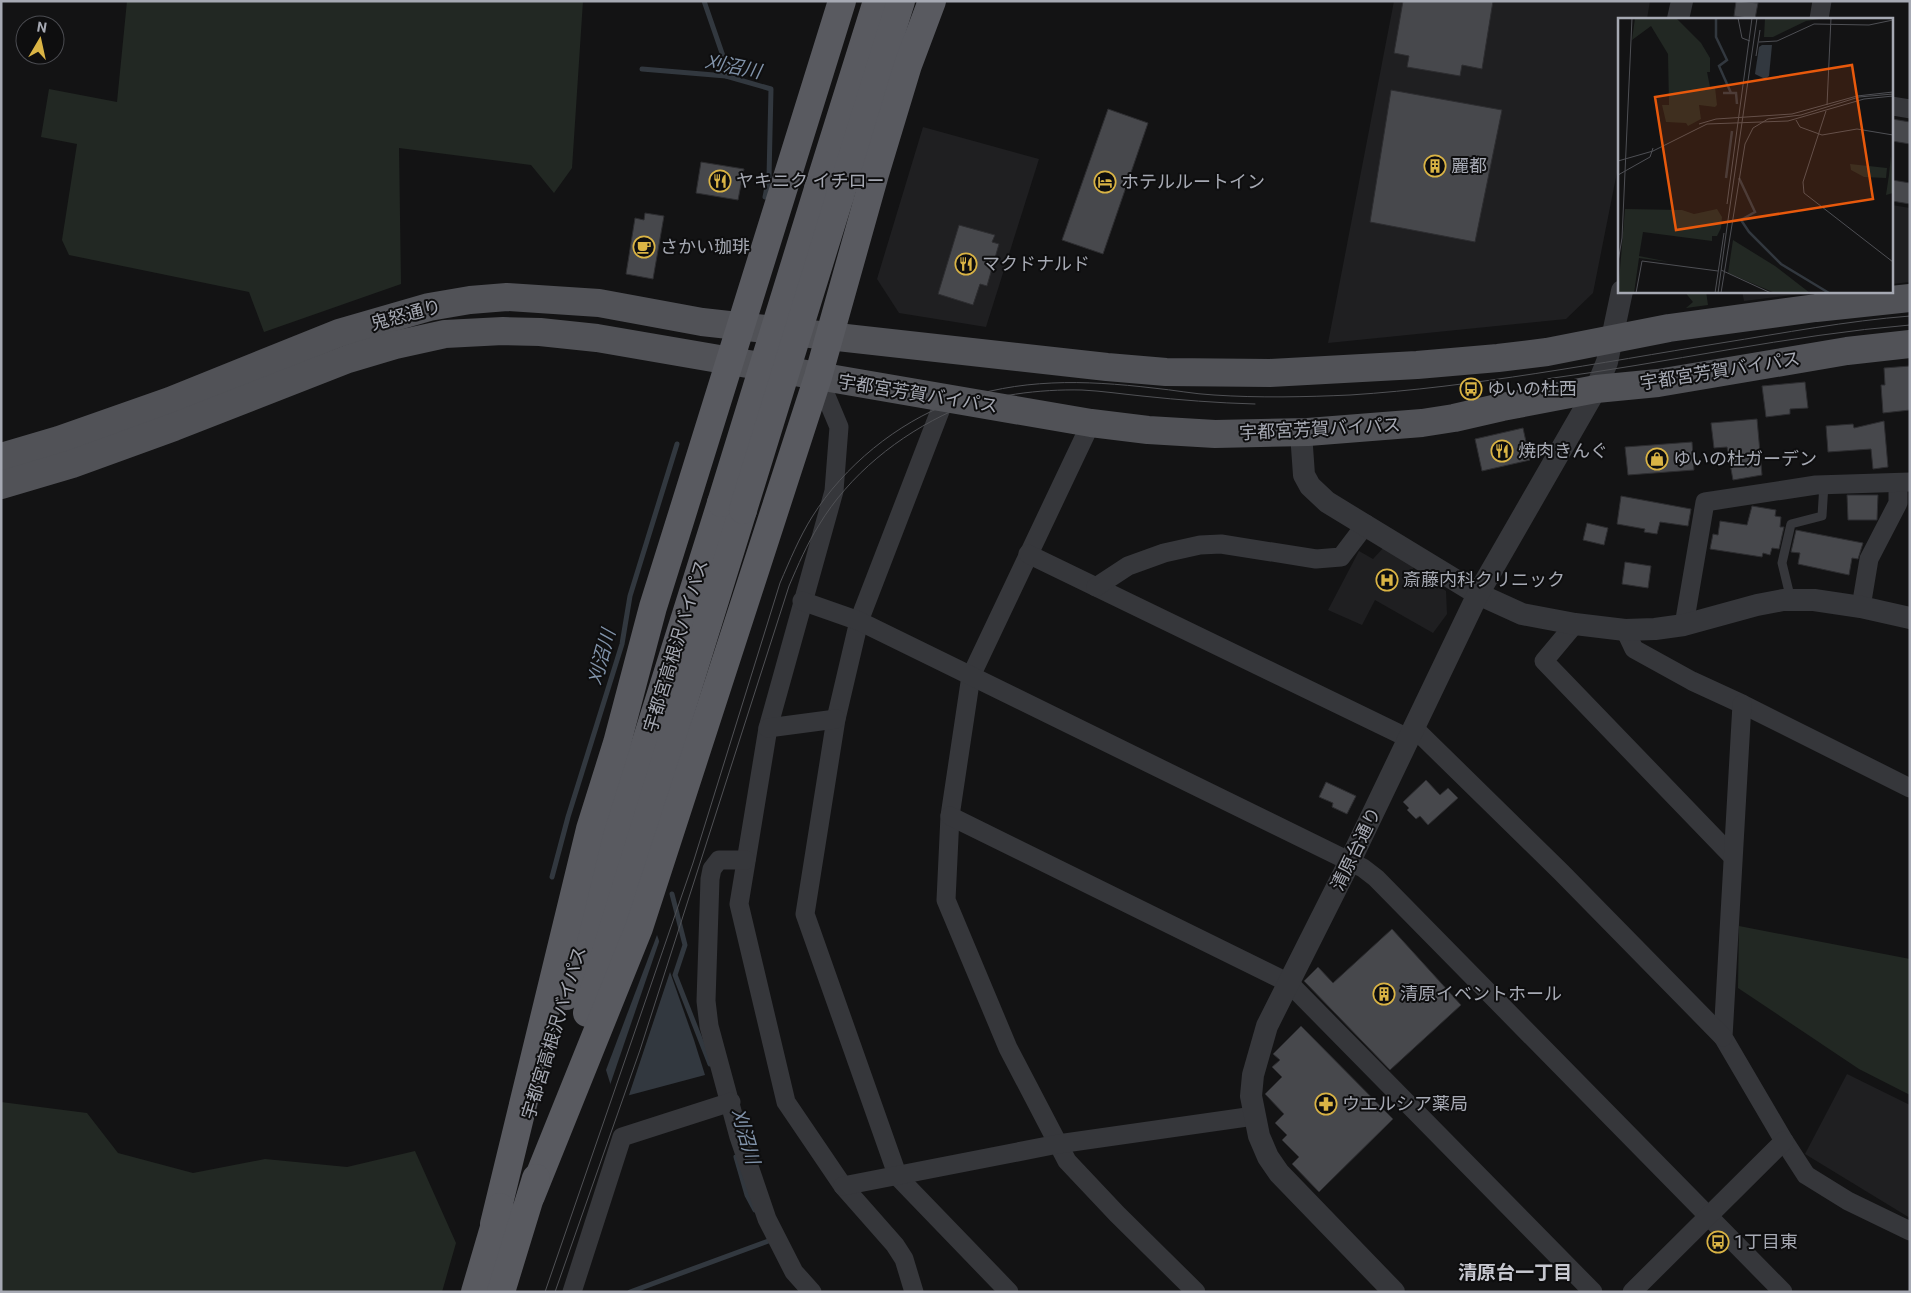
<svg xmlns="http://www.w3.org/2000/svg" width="1911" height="1293" font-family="Roboto,'Noto Sans JP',sans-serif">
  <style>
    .built { fill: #1f1f21 }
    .green { fill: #222823 }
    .water { fill: #32383f }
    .pier { fill: #131314 }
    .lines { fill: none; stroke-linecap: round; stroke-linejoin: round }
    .stream { stroke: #32383f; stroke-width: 5 }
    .building { fill: #47484c; stroke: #2d2d30 }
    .service { stroke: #36373b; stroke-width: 9 }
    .minor { stroke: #36373b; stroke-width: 19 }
    .tertiary { stroke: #36373b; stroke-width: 22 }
    .primary { stroke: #515257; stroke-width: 28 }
    .trunk { stroke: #595a60; stroke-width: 28 }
    .tram { stroke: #505155; stroke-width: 1 }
    .trunk-bridge { stroke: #595a60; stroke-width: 28 }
    .labels { text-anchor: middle; stroke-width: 4; stroke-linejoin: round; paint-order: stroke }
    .poi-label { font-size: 18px; fill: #a6a9b3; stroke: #0e0e0f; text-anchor: start }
    .street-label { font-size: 18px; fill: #a6a9b3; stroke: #0e0e0f }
    .water-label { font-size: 19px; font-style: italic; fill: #8193aa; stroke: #0e0e0f }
    .neighbourhood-label { font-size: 19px; font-weight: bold; fill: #c7c8d0; stroke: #0e0e0f }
    .inset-river { fill: none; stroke: #32383f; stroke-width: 2.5 }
    .inset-road { fill: none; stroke: #4e4f54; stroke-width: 1 }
    .view { fill: #e8590c; fill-opacity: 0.15; stroke: #e8590c; stroke-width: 2.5 }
    .inset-edge { fill: none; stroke: #a6a9b3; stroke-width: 2.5 }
  </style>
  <rect width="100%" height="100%" fill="#131314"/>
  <g class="built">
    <path d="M1394,1H1650L1647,19H1620V157L1593,293L1566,319L1328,343Z"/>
    <path d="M923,127L1039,159L986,327L899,313L877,279Z"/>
    <path d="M1892,205L1910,208V282L1892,284Z"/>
    <path d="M1742,291H1824L1744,301Z"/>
    <path d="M1386,545L1415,562L1413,569L1446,591L1447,614L1433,633L1375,600L1362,625L1328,610L1359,551L1373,559Z"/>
    <path d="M1847,1074L1910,1105V1218L1805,1154Z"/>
  </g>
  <g class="green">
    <path d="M127,1H583L572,168L554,193L531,165L399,148L401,284L264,332L249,292L69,255L62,240L77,144L41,137L49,89L117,102Z"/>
    <path d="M1684,291H1706L1708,305L1686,308L1693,302Z"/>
    <path d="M1739,926L1910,959V1095L1859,1069L1738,988Z"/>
    <path d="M1,1102L87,1113L118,1153L193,1173L265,1159L347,1167L415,1151L456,1243L442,1292H1Z"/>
  </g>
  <path class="water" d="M657,935L694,1040L705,1075L615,1099L606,1070Z"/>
  <path class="pier" d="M660,939L671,969L628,1098L614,1101L609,1088Z"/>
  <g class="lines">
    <g class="stream">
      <path d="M704,1L723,56L726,76"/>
      <path d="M642,69L726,76L771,89L769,177L765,197"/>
      <path d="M552,877L568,817L622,644L630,596L677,444"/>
      <path d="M672,894L685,945L675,975L710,1064"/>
      <path d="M736,1157L747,1195L755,1210"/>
      <path d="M630,1292L771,1240L770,1237"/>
    </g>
  </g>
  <g class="building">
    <path d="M1403,1H1493L1482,69L1462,65L1460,76L1407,67L1409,56L1394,53Z"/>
    <path d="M1736,1L1758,3L1755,19L1734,16Z"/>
    <path d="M1391,90L1502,110L1475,242L1370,222Z"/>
    <path d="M1108,109L1148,123L1103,254L1062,240Z"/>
    <path d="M1892,119L1910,122V144L1892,141Z"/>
    <path d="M701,162L744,169L738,200L696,193Z"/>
    <path d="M1892,180L1910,183V204L1892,201Z"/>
    <path d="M645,213L664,216L653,279L626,274L635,218L644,220Z"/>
    <path d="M959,225L995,235L992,242L999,244L987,286L980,284L973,305L938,294Z"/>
    <path d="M1910,366V410L1883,413L1881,385H1885L1884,368Z"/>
    <path d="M1805,382L1808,408L1790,409V414L1766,417L1762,386Z"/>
    <path d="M1757,419L1762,475L1733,480L1727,447L1714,448L1711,423Z"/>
    <path d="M1884,421L1888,467L1873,469L1871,449L1828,452L1826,426L1853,424L1854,428Z"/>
    <path d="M1523,428L1530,460L1482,471L1475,439Z"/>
    <path d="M1692,442L1694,470L1628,475L1625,447Z"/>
    <path d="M1847,495H1878L1877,520H1848Z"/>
    <path d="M1621,496L1691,509L1688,526L1660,522L1657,534L1644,532L1645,529L1617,524Z"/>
    <path d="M1752,506L1776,510L1775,516L1781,517L1780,527H1784L1779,549L1772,548L1770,555L1763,553L1762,557L1710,549L1713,534L1718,535L1720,521L1747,525Z"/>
    <path d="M1587,523L1608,528L1604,545L1583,540Z"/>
    <path d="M1796,530L1863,543L1858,559L1852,558L1849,575L1798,564L1800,553L1791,552Z"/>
    <path d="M1625,562L1651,566L1648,588L1622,584Z"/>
    <path d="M1426,780L1440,795L1448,788L1458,798L1428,825L1420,816L1416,819L1407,810L1409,808L1403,802Z"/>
    <path d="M1326,782L1356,796L1347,814L1332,807L1333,803L1319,797Z"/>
    <path d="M1392,929L1461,1005L1390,1070L1304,981L1318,967L1333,983Z"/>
    <path d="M1301,1026L1393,1119L1319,1192L1292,1164L1299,1157L1282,1140L1287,1135L1275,1123L1284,1114L1265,1094L1282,1077L1272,1067L1280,1060L1273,1054Z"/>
  </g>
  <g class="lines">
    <path class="service" d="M1791,600L1782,563L1791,524L1822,516L1824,484"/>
    <g class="minor">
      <path d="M1819,19L1822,1"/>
      <path d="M1892,106L1910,109"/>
      <path d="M818,377L839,427L834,491L768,728L739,904L786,1102L843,1186L895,1245L904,1259L914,1292"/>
      <path d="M945,398L859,621L836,719L805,914L898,1177L1009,1292"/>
      <path d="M1091,423L971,676L950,816L946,900L1008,1048L1067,1161L1117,1214L1196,1292"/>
      <path d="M1028,554L1408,738"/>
      <path d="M1096,587L1128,566L1164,553L1200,545L1221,544L1316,559L1341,557L1366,524"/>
      <path d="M802,601L859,621L1363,868L1376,878L1783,1292"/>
      <path d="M1861,607L1869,559L1898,503V483"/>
      <path d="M1575,624L1544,661L1732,856"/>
      <path d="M1684,625L1705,502L1816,485L1910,482"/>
      <path d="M1625,630L1634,649L1692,681L1742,704L1910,788"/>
      <path d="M1742,704L1723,1037L1784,1141L1806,1175L1848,1201L1910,1231"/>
      <path d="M1413,727L1561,872L1723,1037"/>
      <path d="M768,728L836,719"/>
      <path d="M950,816L1289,983L1593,1292"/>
      <path d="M746,860H719L712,869L710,879L706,1001L709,1026L739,1137L767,1219L794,1272L812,1292"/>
      <path d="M843,1186L1058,1144L1254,1116"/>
      <path d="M572,1292L622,1137L731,1102"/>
      <path d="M1632,1292L1784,1141"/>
    </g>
    <g class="tertiary">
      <path d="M1678,19L1682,1"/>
      <path d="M1301,433L1304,475L1310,486L1327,502L1478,594L1522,614L1575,624L1625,630L1655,629L1684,625L1757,605L1783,600H1814L1861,607L1910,618"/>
      <path d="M1394,1292L1279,1173L1268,1157L1259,1136L1251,1096L1253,1075L1267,1026L1350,861L1478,594L1596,389L1607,362L1622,291"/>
    </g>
    <g class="primary">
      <path d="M1,457L59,440L170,401L339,333L429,307L470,300L507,297L599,303L702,322L1107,367L1166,372L1270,373L1417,365L1498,358L1547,352L1669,328L1816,308L1910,298"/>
      <path d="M1,485L72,464L174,427L348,359L395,345L445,334L503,331L540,332L597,338L1091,423L1148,430L1215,434L1308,432L1422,423L1454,418L1502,407L1596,389L1658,383L1847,351L1910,344"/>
    </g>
    <g class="trunk">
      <path d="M818,189L877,1"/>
      <path d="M840,196L901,1"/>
      <path d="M566,996L721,503"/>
      <path d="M587,1013L743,510"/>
      <path d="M531,1196L639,928L818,377L875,174L908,65L932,1"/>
      <path d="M494,1224L590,829L617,743L653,607L680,521L842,1"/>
      <path d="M475,1292L500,1207"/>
      <path d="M501,1292L536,1178"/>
    </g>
    <g class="tram">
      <path d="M1546,379C1668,363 1788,335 1910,325"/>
      <path d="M545,1292L693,863L780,583C790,560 799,538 812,517C844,466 897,423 953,402C1019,378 1084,380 1153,388C1174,390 1194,394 1214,395C1259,398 1305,397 1350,395C1474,387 1598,363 1721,343C1784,333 1846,321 1910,316"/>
      <path d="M555,1292L640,1050L789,586C798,565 807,544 819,525C849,475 899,435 952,411C990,395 1040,389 1082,390C1102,391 1122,394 1142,396C1180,400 1217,403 1255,404"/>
    </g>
    <g class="trunk-bridge">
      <path d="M721,503L818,189"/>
      <path d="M743,510L840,196"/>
    </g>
  </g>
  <defs>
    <g id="building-ring" transform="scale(1.125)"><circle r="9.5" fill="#0e0e0f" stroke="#dab445" stroke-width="1.5"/><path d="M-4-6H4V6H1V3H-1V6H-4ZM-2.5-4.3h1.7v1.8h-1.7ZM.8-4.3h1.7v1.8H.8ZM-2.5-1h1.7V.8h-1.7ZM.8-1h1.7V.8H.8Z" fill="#dab445"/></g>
    <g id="restaurant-ring" transform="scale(1.125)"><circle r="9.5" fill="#0e0e0f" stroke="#dab445" stroke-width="1.5"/><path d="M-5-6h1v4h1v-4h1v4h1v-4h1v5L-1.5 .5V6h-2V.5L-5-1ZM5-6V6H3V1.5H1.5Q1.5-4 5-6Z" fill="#dab445"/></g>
    <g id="hotel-ring" transform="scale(1.125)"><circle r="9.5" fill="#0e0e0f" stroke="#dab445" stroke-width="1.5"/><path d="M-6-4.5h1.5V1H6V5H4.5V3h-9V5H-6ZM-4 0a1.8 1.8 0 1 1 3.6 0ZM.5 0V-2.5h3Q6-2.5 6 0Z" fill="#dab445"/></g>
    <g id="cafe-ring" transform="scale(1.125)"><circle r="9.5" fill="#0e0e0f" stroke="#dab445" stroke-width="1.5"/><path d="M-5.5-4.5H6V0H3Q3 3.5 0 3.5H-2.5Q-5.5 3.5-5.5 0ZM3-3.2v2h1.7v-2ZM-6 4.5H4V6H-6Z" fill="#dab445"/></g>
    <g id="bus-ring" transform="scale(1.125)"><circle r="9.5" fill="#0e0e0f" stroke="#dab445" stroke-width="1.5"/><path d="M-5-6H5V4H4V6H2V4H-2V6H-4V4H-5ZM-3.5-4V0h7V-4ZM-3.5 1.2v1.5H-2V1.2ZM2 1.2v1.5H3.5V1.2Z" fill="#dab445"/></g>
    <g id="shop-ring" transform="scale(1.125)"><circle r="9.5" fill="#0e0e0f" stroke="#dab445" stroke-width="1.5"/><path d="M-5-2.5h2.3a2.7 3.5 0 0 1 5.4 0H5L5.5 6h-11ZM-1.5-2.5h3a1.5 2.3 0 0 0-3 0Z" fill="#dab445"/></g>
    <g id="hospital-ring" transform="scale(1.125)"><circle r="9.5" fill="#0e0e0f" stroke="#dab445" stroke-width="1.5"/><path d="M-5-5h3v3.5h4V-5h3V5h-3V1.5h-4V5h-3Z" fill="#dab445"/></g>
    <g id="pharmacy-ring" transform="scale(1.125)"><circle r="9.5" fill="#0e0e0f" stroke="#dab445" stroke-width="1.5"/><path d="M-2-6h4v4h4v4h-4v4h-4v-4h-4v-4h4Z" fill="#dab445"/></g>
  </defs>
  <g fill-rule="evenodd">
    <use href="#building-ring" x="1435" y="166"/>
    <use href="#restaurant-ring" x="720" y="181"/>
    <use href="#hotel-ring" x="1105" y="182"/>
    <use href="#cafe-ring" x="644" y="247"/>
    <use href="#restaurant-ring" x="966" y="264"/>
    <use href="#bus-ring" x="1471" y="389"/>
    <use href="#restaurant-ring" x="1502" y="451"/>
    <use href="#shop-ring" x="1657" y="459"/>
    <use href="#hospital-ring" x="1387" y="580"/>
    <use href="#building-ring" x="1384" y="994"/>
    <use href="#pharmacy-ring" x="1326" y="1104"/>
    <use href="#bus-ring" x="1718" y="1242"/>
  </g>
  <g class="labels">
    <g class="poi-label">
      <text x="1451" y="172">麗都</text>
      <text x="736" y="187">ヤキニク イチロー</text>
      <text x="1121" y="188">ホテルルートイン</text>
      <text x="660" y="253">さかい珈琲</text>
      <text x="982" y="270">マクドナルド</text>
      <text x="1487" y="395">ゆいの杜西</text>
      <text x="1518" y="457">焼肉きんぐ</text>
      <text x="1673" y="465">ゆいの杜ガーデン</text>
      <text x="1403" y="586">斎藤内科クリニック</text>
      <text x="1400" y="1000">清原イベントホール</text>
      <text x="1342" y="1110">ウエルシア薬局</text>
      <text x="1734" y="1248">1丁目東</text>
    </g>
    <g class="street-label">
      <text transform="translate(406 315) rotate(-15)" y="6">鬼怒通り</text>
      <text transform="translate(1720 371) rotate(-9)" y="6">宇都宮芳賀バイパス</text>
      <text transform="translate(918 394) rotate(9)" y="6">宇都宮芳賀バイパス</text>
      <text transform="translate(1320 429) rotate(-3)" y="6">宇都宮芳賀バイパス</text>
      <text transform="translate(676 646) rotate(-73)" y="6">宇都宮高根沢バイパス</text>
      <text transform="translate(1356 849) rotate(-64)" y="6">清原台通り</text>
      <text transform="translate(554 1033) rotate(-73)" y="6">宇都宮高根沢バイパス</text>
    </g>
    <g class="water-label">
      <text transform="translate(733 66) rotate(11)" y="7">刈沼川</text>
      <text transform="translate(601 657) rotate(-75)" y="7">刈沼川</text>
      <text transform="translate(746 1136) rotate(74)" y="7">刈沼川</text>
    </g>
    <g class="neighbourhood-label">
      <text x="1515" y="1279">清原台一丁目</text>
    </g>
  </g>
  <g transform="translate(1618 18)">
    <rect width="275" height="275" fill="#131314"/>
    <path d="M17,0H58L83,25L92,40V54H89L92,69H97L99,87L97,89L81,87L83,101L70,108L68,105L48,104L44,87H51L50,36L33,8L14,22ZM147,0H209L188,3L155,19H146ZM273,138L275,175L268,177L271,157ZM232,146L269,150L268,160L246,159L233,152ZM7,191L64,192L76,196L99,191L104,199L103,210L99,218H94V223L25,214L21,238L51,244L21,240L16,275H0ZM115,222L157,248L192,275H157L110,255Z" fill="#222823"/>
    <path d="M144,27H154L151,58L147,61L137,56L141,29Z" fill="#32383f"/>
    <path class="inset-river" d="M98,0V19L109,42L101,48L113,75M105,75H118L119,86M108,160L114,113M121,160L137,194L123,202L131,214L163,246L211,275"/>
    <path class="inset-road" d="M120,0L124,20L132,23M141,24L159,23L196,6L251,7L275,2M138,38L142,12M209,87L213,0M208,93L185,164L186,175L275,244M178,102L182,109L204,117L239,111L275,117M81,106L98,101L174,96L239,78L275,74M0,143L35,133L89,106L170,103L246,81L275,78M0,157L32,139L35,130M109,186L134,0M108,216L139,0M0,244L4,220L14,0M103,252L153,275M18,275L24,243L100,253M97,275L106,215M100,275L108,216M103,275L127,126L135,110L150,101L183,97L241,79L275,76"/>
    <path class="view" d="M234,47L255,181L58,212L37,79Z"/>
    <rect width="275" height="275" class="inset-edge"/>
  </g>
  <rect width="1911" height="1293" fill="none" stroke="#a6a9b3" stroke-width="5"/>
  <g transform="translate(40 40) rotate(9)"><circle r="24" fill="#0e0e0f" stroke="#4b4c51"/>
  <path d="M0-4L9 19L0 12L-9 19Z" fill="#dab445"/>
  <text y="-8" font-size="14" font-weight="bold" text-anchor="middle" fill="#a6a9b3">N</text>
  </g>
</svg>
